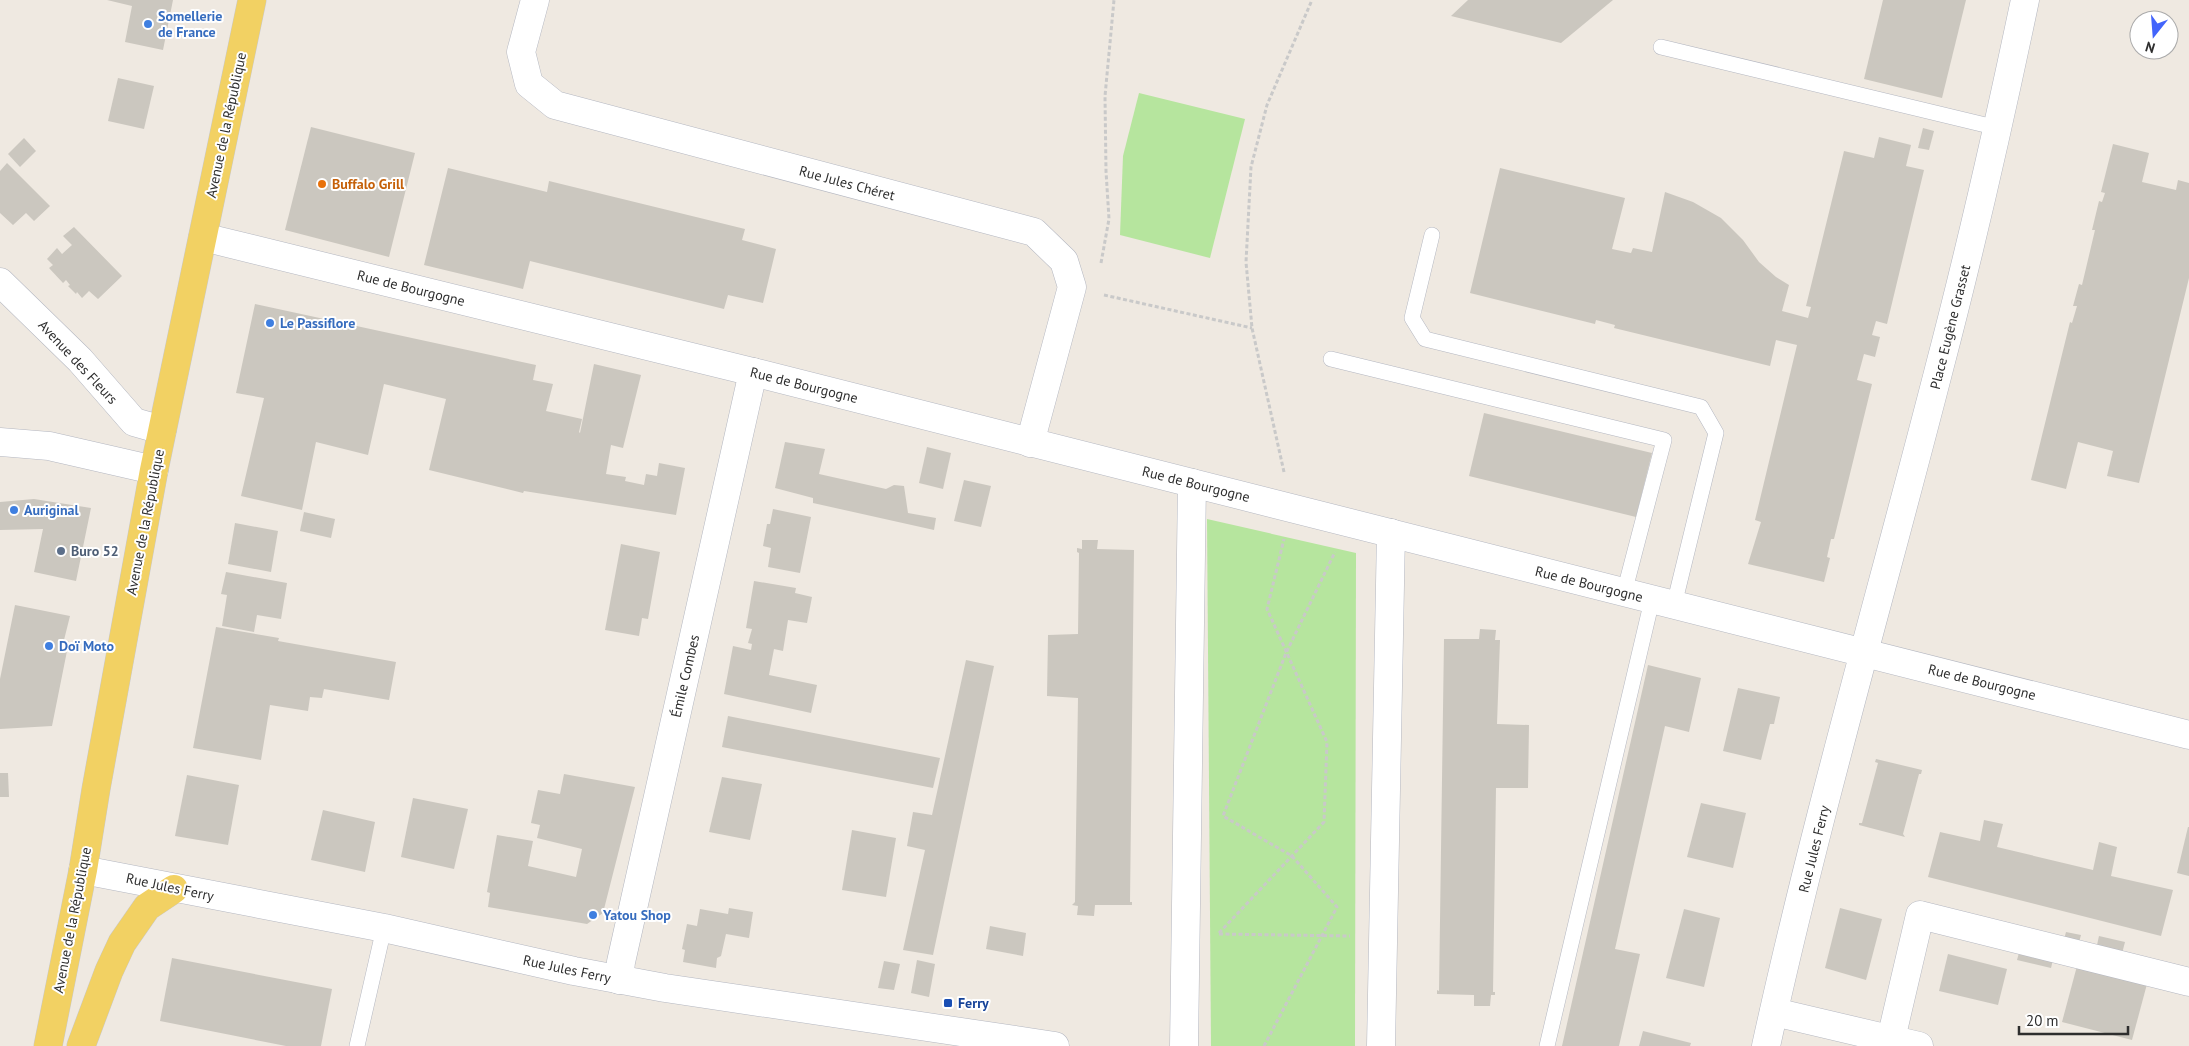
<svg xmlns="http://www.w3.org/2000/svg" width="2189" height="1046" font-family="'PT Sans',sans-serif">
  <style>
    .green { fill: #b6e59e }
    .building { fill: #cbc7bf }
    .lines { fill: none; stroke-linecap: round; stroke-linejoin: round }
    .lane-casing { stroke: #b4b7c1; stroke-width: 16 }
    .street-casing { stroke: #b4b7c1; stroke-width: 29 }
    .secondary-casing { stroke: #b4b7c1; stroke-width: 29 }
    .primary-casing { stroke: #c9c9c9; stroke-width: 29 }
    .path { stroke: #c9c9c9; stroke-width: 3; stroke-dasharray: 4 2.5; stroke-linecap: butt }
    .lane { stroke: #fff; stroke-width: 15 }
    .street { stroke: #fff; stroke-width: 28 }
    .secondary { stroke: #fff; stroke-width: 28 }
    .primary { stroke: #f2d163; stroke-width: 28 }
    .shop-dot { fill: #3f7fe0; stroke: #fff; stroke-width: 2 }
    .food-dot { fill: #e8710a; stroke: #fff; stroke-width: 2 }
    .service-dot { fill: #5c6f8a; stroke: #fff; stroke-width: 2 }
    .transit-dot { fill: #1a4fb4; stroke: #fff; stroke-width: 2 }
    .labels { text-anchor: middle; stroke-width: 4; stroke-linejoin: round; paint-order: stroke }
    .shop-label { font-size: 14px; font-weight: bold; fill: #366cbe; stroke: #fff; text-anchor: start }
    .street-label { font-size: 14px; fill: #2e2e2e; stroke: #fff }
    .food-label { font-size: 14px; font-weight: bold; fill: #c56008; stroke: #fff; text-anchor: start }
    .service-label { font-size: 14px; font-weight: bold; fill: #4e5e75; stroke: #fff; text-anchor: start }
    .transit-label { font-size: 14px; font-weight: bold; fill: #164399; stroke: #fff; text-anchor: start }
  </style>
  <rect width="100%" height="100%" fill="#efe9e1"/>
  <g class="green">
    <path d="M1139,93L1245,119L1210,258L1120,235L1123,156Z"/>
    <path d="M1207,519L1356,553L1355,1046H1211Z"/>
  </g>
  <g class="building">
    <path d="M107,0H173L163,50L125,42L132,6Z"/>
    <path d="M1468,0H1613L1561,43L1451,16Z"/>
    <path d="M1883,0H1966L1942,98L1864,79Z"/>
    <path d="M118,78L154,86L144,129L108,121Z"/>
    <path d="M311,127L415,153L389,257L285,230Z"/>
    <path d="M1923,128L1934,131L1929,150L1918,148Z"/>
    <path d="M1879,137L1911,145L1906,166L1924,170L1887,324L1876,321L1872,335L1880,337L1875,357L1864,354L1857,380L1872,384L1834,539H1831L1827,557L1830,558L1824,582L1748,564L1761,522L1755,520L1797,345L1776,340L1770,366L1614,328L1615,325L1596,320L1595,324L1470,293L1500,168L1625,198L1612,249L1631,253L1633,248L1652,252L1665,192L1693,202L1721,218L1743,240L1759,262L1776,277L1789,285L1782,311L1808,318L1811,307L1806,306L1844,151L1874,158Z"/>
    <path d="M24,138L36,151L20,167L8,154Z"/>
    <path d="M2113,144L2149,153L2142,182L2176,190L2178,180L2189,183V278L2139,483L2107,476L2113,451L2078,442L2066,489L2031,480L2070,322L2072,323L2077,306H2073L2079,284L2082,285L2095,230H2092L2099,201L2102,202L2105,193L2101,192Z"/>
    <path d="M7,163L50,206L34,221L26,213L13,225L0,213V171Z"/>
    <path d="M448,168L547,192L549,181L745,229L742,240L776,249L763,303L728,295L724,309L530,261L523,289L424,265Z"/>
    <path d="M74,227L122,276L98,299L89,291L82,298L77,292L76,294L68,286L70,285L66,280L63,283L49,268L53,265L47,259L57,248L62,254L72,245L63,236Z"/>
    <path d="M255,304L536,365L533,380L553,384L546,411L582,419L579,432L580,433L594,364L641,375L623,448L611,445L606,474L626,477L625,481L644,485L646,474L657,476L659,463L685,468L676,515L524,491L523,493L429,470L446,399L384,384L368,455L316,442L302,510L241,496L264,398L236,393Z"/>
    <path d="M1484,413L1652,453L1636,517L1469,476Z"/>
    <path d="M785,442L825,449L819,474L886,489L894,485L904,486L908,513L936,518L934,530L813,503V498L775,488Z"/>
    <path d="M927,447L951,453L943,489L919,483Z"/>
    <path d="M964,480L991,486L981,527L954,521Z"/>
    <path d="M34,499L91,508L76,581L34,572L43,529L0,530V502Z"/>
    <path d="M773,509L811,517L800,573L768,567L771,548L763,546L767,524H770Z"/>
    <path d="M304,512L335,519L331,538L300,531Z"/>
    <path d="M235,523L278,531L271,572L228,564Z"/>
    <path d="M1082,540H1098L1097,549L1134,550L1130,902H1132V905H1095L1094,916L1077,915L1078,906L1072,905L1075,902L1078,698L1047,696L1048,635L1078,634L1079,553L1077,552V548L1082,549Z"/>
    <path d="M621,544L660,552L648,619L642,618L639,636L605,630Z"/>
    <path d="M226,572L287,583L281,619L257,615L254,632L222,626L227,595L221,594Z"/>
    <path d="M754,581L796,588L795,593L812,597L807,623L788,620L783,651L774,649L769,675L817,685L811,713L724,694L733,646L751,650L752,644L748,643L752,629L746,628Z"/>
    <path d="M15,605L70,616L64,640L69,641L52,726L0,729V679Z"/>
    <path d="M216,627L279,638L278,641L396,662L389,700L324,689L322,698L310,697L308,711L270,705L261,760L193,748Z"/>
    <path d="M1480,629L1496,630L1495,640H1500L1497,724L1529,725L1528,788H1496L1493,992H1495V995H1491L1490,1006H1474V995L1437,994V990L1439,991L1444,639H1479Z"/>
    <path d="M966,660L994,666L933,955L903,950L925,850L907,846L913,812L932,815Z"/>
    <path d="M1648,665L1701,678L1689,732L1665,726L1615,949L1640,954L1619,1046H1562Z"/>
    <path d="M1738,688L1780,697L1774,724H1770L1761,760L1723,751Z"/>
    <path d="M728,716L940,758L933,788L722,747Z"/>
    <path d="M1876,759L1922,770L1921,774H1919L1903,834L1905,837L1859,825V823H1862L1878,763L1875,762Z"/>
    <path d="M0,773H8L9,797H0Z"/>
    <path d="M564,774L635,787L603,913L587,924L488,907L490,893L487,892L497,835L533,841L528,866L576,877L582,849L537,838L540,825L531,823L538,790L560,794Z"/>
    <path d="M187,775L239,785L228,845L175,836Z"/>
    <path d="M722,777L762,784L750,840L709,832Z"/>
    <path d="M413,798L468,809L454,869L401,857Z"/>
    <path d="M1701,803L1746,813L1733,868L1687,857Z"/>
    <path d="M323,810L375,822L365,872L311,860Z"/>
    <path d="M1984,820L2003,824L1997,847L2093,870L2099,842L2117,847L2111,876L2173,890L2161,936L1928,877L1940,832L1980,841Z"/>
    <path d="M2188,827H2189V876L2177,873Z"/>
    <path d="M852,830L896,838L886,897L842,890Z"/>
    <path d="M729,908L753,912L749,938L726,934L721,956L717,958L716,968L683,962L685,950L682,949L687,924L697,926L700,909L728,914Z"/>
    <path d="M1840,908L1882,919L1866,980L1825,968Z"/>
    <path d="M1684,909L1720,918L1704,987L1666,978Z"/>
    <path d="M990,926L1026,933L1023,956L986,949Z"/>
    <path d="M2066,932L2081,935L2077,950L2062,947Z"/>
    <path d="M2099,936L2125,942L2120,961L2095,954Z"/>
    <path d="M2022,942L2055,951L2051,968L2017,960Z"/>
    <path d="M1948,954L2007,969L1998,1005L1939,991Z"/>
    <path d="M172,958L332,989L321,1046H286L160,1021Z"/>
    <path d="M917,960L935,964L929,997L911,993Z"/>
    <path d="M884,961L900,964L894,990L878,988Z"/>
    <path d="M2077,966L2147,984L2132,1040L2062,1022Z"/>
    <path d="M1643,1031L1691,1043L1690,1046H1639Z"/>
  </g>
  <g class="lines">
    <g class="lane-casing">
      <g id="lane">
        <path d="M1661,47L1998,128"/>
        <path d="M1432,235L1412,318L1425,339L1701,407L1716,433L1674,605"/>
        <path d="M1331,359L1664,440L1624,593"/>
        <path d="M357,1046L384,928"/>
        <path d="M1547,1046L1652,600"/>
      </g>
    </g>
    <g class="street-casing">
      <g id="street">
        <path d="M535,0L521,52L529,84L555,105L1034,232L1064,261L1072,287L1030,443"/>
        <path d="M203,237L753,372L2189,735"/>
        <path d="M0,282L80,360L134,422L162,430"/>
        <path d="M0,442L49,446L154,470"/>
        <path d="M619,980L621,962L753,372"/>
        <path d="M1774,1012L1919,1046"/>
        <path d="M1891,1039L1920,915L2189,982"/>
        <path d="M1184,1046L1192,483"/>
        <path d="M1381,1046L1391,533"/>
        <path d="M1766,1046C1816,818 1881,595 1939,369C1971,247 1999,124 2025,0"/>
      </g>
    </g>
    <g class="secondary-casing">
      <path id="secondary" d="M83,870L384,928L574,971L665,988L1055,1046"/>
    </g>
    <g class="primary-casing">
      <g id="primary">
        <path d="M48,1046L83,870L96,789L154,470L252,0"/>
        <path d="M81,1046L109,971L122,943L147,907L174,889"/>
      </g>
    </g>
    <g class="path">
      <path d="M1101,263L1109,219L1106,171L1105,96L1114,0"/>
      <path d="M1104,295L1252,328"/>
      <path d="M1284,472L1252,328L1246,262L1251,167L1267,105L1312,0"/>
      <path d="M1219,933L1324,822L1327,742L1267,609L1284,539"/>
      <path d="M1219,934L1350,936"/>
      <path d="M1264,1046L1337,907L1292,856L1223,816L1286,653L1335,552"/>
    </g>
    <use href="#lane" class="lane"/>
    <use href="#street" class="street"/>
    <use href="#secondary" class="secondary"/>
    <use href="#primary" class="primary"/>
  </g>
  <g class="shop-dot">
    <circle cx="148" cy="24" r="5"/>
    <circle cx="270" cy="323" r="5"/>
    <circle cx="14" cy="510" r="5"/>
    <circle cx="49" cy="646" r="5"/>
    <circle cx="593" cy="915" r="5"/>
  </g>
  <circle class="food-dot" cx="322" cy="184" r="5"/>
  <circle class="service-dot" cx="61" cy="551" r="5"/>
  <rect class="transit-dot" x="943" y="998" width="10" height="10" rx="2.5"/>
  <g class="labels">
    <g class="shop-label">
      <text x="158" y="21">Somellerie<tspan x="158" dy="16">de France</tspan></text>
      <text x="280" y="328">Le Passiflore</text>
      <text x="24" y="515">Auriginal</text>
      <text x="59" y="651">Doï Moto</text>
      <text x="603" y="920">Yatou Shop</text>
    </g>
    <g class="street-label">
      <text transform="translate(226 125) rotate(-78)" y="5">Avenue de la République</text>
      <text transform="translate(847 183) rotate(15)" y="5">Rue Jules Chéret</text>
      <text transform="translate(411 288) rotate(14)" y="5">Rue de Bourgogne</text>
      <text transform="translate(1950 327) rotate(-76)" y="5">Place Eugène Grasset</text>
      <text transform="translate(78 362) rotate(47)" y="5">Avenue des Fleurs</text>
      <text transform="translate(804 385) rotate(14)" y="5">Rue de Bourgogne</text>
      <text transform="translate(1196 484) rotate(14)" y="5">Rue de Bourgogne</text>
      <text transform="translate(145 522) rotate(-79)" y="5">Avenue de la République</text>
      <text transform="translate(1589 584) rotate(14)" y="5">Rue de Bourgogne</text>
      <text transform="translate(685 676) rotate(-77)" y="5">Émile Combes</text>
      <text transform="translate(1982 682) rotate(14)" y="5">Rue de Bourgogne</text>
      <text transform="translate(1814 849) rotate(-76)" y="5">Rue Jules Ferry</text>
      <text transform="translate(170 887) rotate(12)" y="5">Rue Jules Ferry</text>
      <text transform="translate(72 920) rotate(-79)" y="5">Avenue de la République</text>
      <text transform="translate(567 969) rotate(12)" y="5">Rue Jules Ferry</text>
    </g>
    <g class="food-label">
      <text x="332" y="189">Buffalo Grill</text>
    </g>
    <g class="service-label">
      <text x="71" y="556">Buro 52</text>
    </g>
    <g class="transit-label">
      <text x="958" y="1008">Ferry</text>
    </g>
  </g>
  <g transform="translate(2154 35) rotate(197)"><circle r="24" fill="#ffffff" stroke="#ababab"/>
  <path d="M0-4L9 19L0 12L-9 19Z" fill="#4264fb"/>
  <text y="-8" font-size="14" font-weight="bold" text-anchor="middle" fill="#2e2e2e">N</text>
  </g>
  <path d="M2019 1026v8h109v-8" fill="none" stroke="#2e2e2e" stroke-width="2.5"/>
  <text x="2026" y="1026" font-size="15" fill="#2e2e2e" stroke="#ffffff" stroke-width="4" paint-order="stroke">20 m</text>
</svg>
